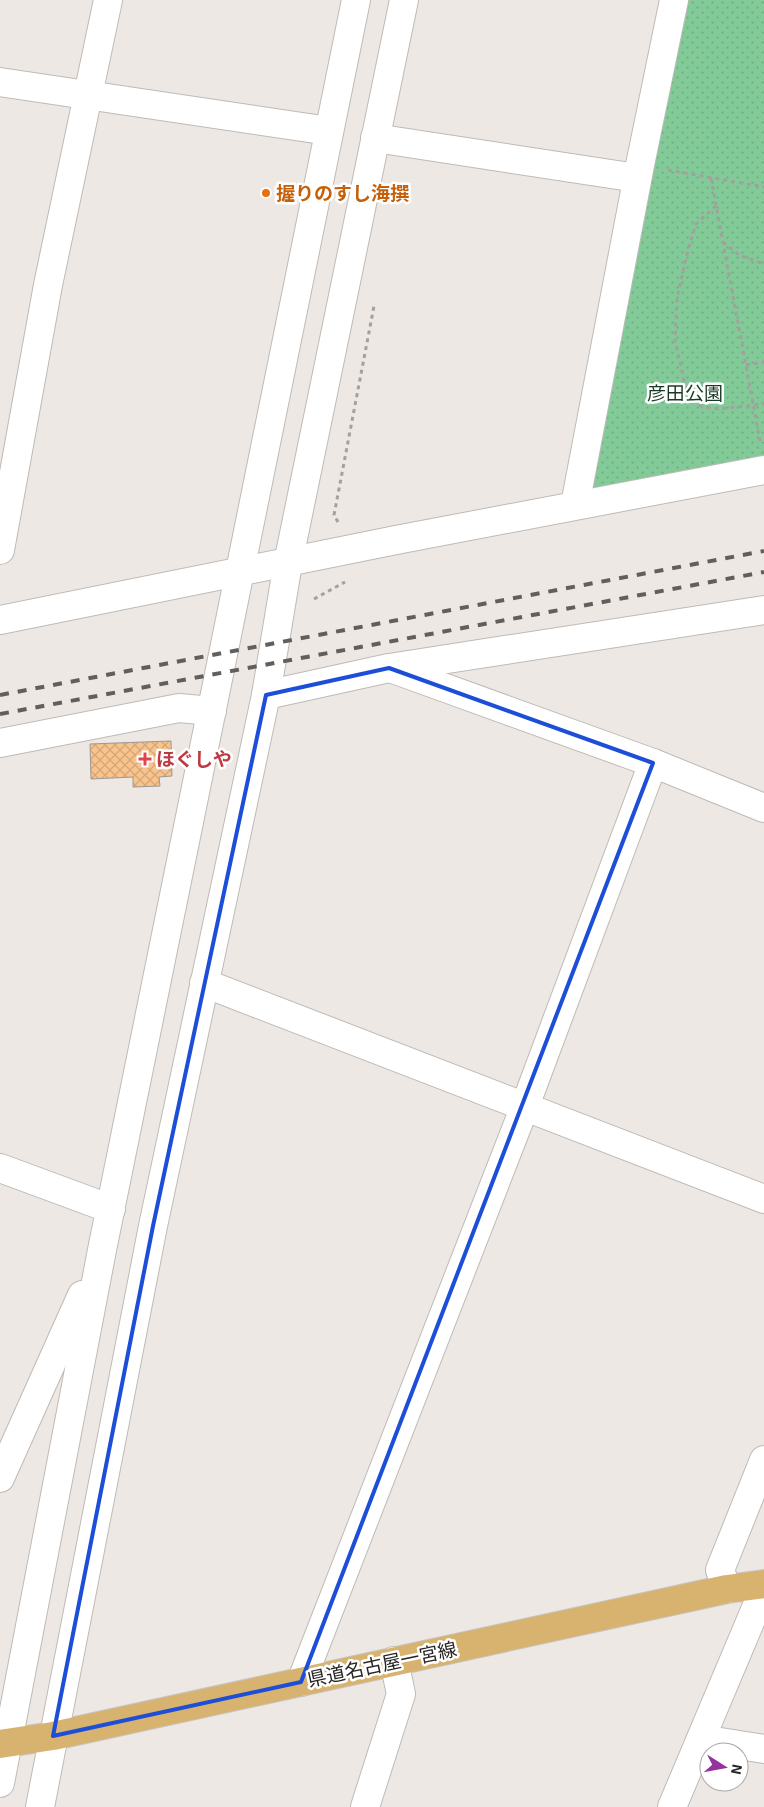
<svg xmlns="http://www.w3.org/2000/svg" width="764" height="1807" font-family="'Exo 2','Noto Sans JP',sans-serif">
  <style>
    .park { fill: url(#park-dots) }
    .building { fill: url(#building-cross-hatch); stroke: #9c9893 }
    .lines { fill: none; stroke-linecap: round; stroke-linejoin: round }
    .minor-casing { stroke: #bfbab6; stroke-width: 30 }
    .major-casing { stroke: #c7c6c6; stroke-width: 30 }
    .path { stroke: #a4a09d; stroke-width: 3; stroke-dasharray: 4 4; stroke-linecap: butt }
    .minor { stroke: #fff; stroke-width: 28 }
    .major { stroke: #d7b36f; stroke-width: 28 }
    .rail { stroke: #625e5c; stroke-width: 4; stroke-dasharray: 9 9; stroke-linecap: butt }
    .marked { fill: none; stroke: #1d4ed8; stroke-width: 4; stroke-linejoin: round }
    .food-dot { fill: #e8710a; stroke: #fff; stroke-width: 2 }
    .health-dot { fill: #e0444e; stroke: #fff; stroke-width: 2 }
    .labels { text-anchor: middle; stroke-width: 5; stroke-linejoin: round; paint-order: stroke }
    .food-label { font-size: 19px; font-weight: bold; fill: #c56008; stroke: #fff; text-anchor: start }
    .park-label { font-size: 19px; fill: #163a23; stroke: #fff }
    .health-label { font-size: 19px; font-weight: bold; fill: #be3a42; stroke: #fff; text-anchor: start }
    .street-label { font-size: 19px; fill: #262422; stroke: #fff }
  </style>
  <defs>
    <pattern id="park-dots" width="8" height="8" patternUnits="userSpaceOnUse" patternTransform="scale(1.25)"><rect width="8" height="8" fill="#83ca99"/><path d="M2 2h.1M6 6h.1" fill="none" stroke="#71ad84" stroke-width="1.8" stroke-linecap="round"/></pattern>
    <pattern id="building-cross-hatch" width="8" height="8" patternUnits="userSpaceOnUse" patternTransform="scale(1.25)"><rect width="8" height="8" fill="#f9c38c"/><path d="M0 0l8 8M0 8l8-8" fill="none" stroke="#d5a778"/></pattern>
  </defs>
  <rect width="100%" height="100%" fill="#eee8e4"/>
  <path class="park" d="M683,0H764V459L585,495Z"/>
  <path class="building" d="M171,741L172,776L159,777L160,786L133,787V777L91,779L90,744Z"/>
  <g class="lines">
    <g class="minor-casing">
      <g id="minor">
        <path d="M0,82L329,131"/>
        <path d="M375,138L637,178"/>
        <path d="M575,505L640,165L674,0"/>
        <path d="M0,550L48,285L108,0"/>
        <path d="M0,620L396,540L764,470"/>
        <path d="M393,669L653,763L764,808"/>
        <path d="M266,695L389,668L764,610"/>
        <path d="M0,743L179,708L212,711"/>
        <path d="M204,983L764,1199"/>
        <path d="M0,1168L111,1209"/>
        <path d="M0,1478L82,1295"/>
        <path d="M727,1589L720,1570L764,1460"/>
        <path d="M301,1682L525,1106L653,763"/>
        <path d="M701,1739L764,1749"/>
        <path d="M0,1783L102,1250L356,0"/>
        <path d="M40,1807L153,1226L266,695L288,563L404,0"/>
        <path d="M365,1807L401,1694L394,1661"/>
        <path d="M672,1807L764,1589"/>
      </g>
    </g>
    <g class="major-casing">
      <path id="major" d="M0,1744L53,1736L727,1589L764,1584"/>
    </g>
    <g class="path">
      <path d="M668,170L764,187"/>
      <path d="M711,178L760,441"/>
      <path d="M716,206L696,224L688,250L677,298L675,341L686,389L701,406L718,409L764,404"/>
      <path d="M723,242L739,255L764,264"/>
      <path d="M746,365L764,362"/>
      <path d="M338,522L334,515L374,306"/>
      <path d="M314,599L345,582"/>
    </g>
    <use href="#minor" class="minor"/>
    <use href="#major" class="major"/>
    <g class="rail">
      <path d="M0,695L764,551"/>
      <path d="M0,714L764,572"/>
    </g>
  </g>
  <path class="marked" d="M389,668L653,763L301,1682L53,1736L153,1226L266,695Z"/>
  <circle class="food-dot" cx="266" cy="193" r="5"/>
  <path class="health-dot" d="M142.5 751.5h5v5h5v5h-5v5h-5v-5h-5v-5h5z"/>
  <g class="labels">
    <g class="food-label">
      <text x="276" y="200">握りのすし海撰</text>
    </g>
    <g class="park-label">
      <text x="685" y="400">彦田公園</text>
    </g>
    <g class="health-label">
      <text x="156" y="766">ほぐしや</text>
    </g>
    <g class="street-label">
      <text transform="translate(382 1664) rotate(-12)" y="7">県道名古屋一宮線</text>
    </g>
  </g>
  <g transform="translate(724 1767) rotate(101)"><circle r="24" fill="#ffffff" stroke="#a8a7a7"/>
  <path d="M0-4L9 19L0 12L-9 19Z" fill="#94339b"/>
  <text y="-8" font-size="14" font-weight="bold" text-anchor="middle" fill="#262422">N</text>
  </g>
</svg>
